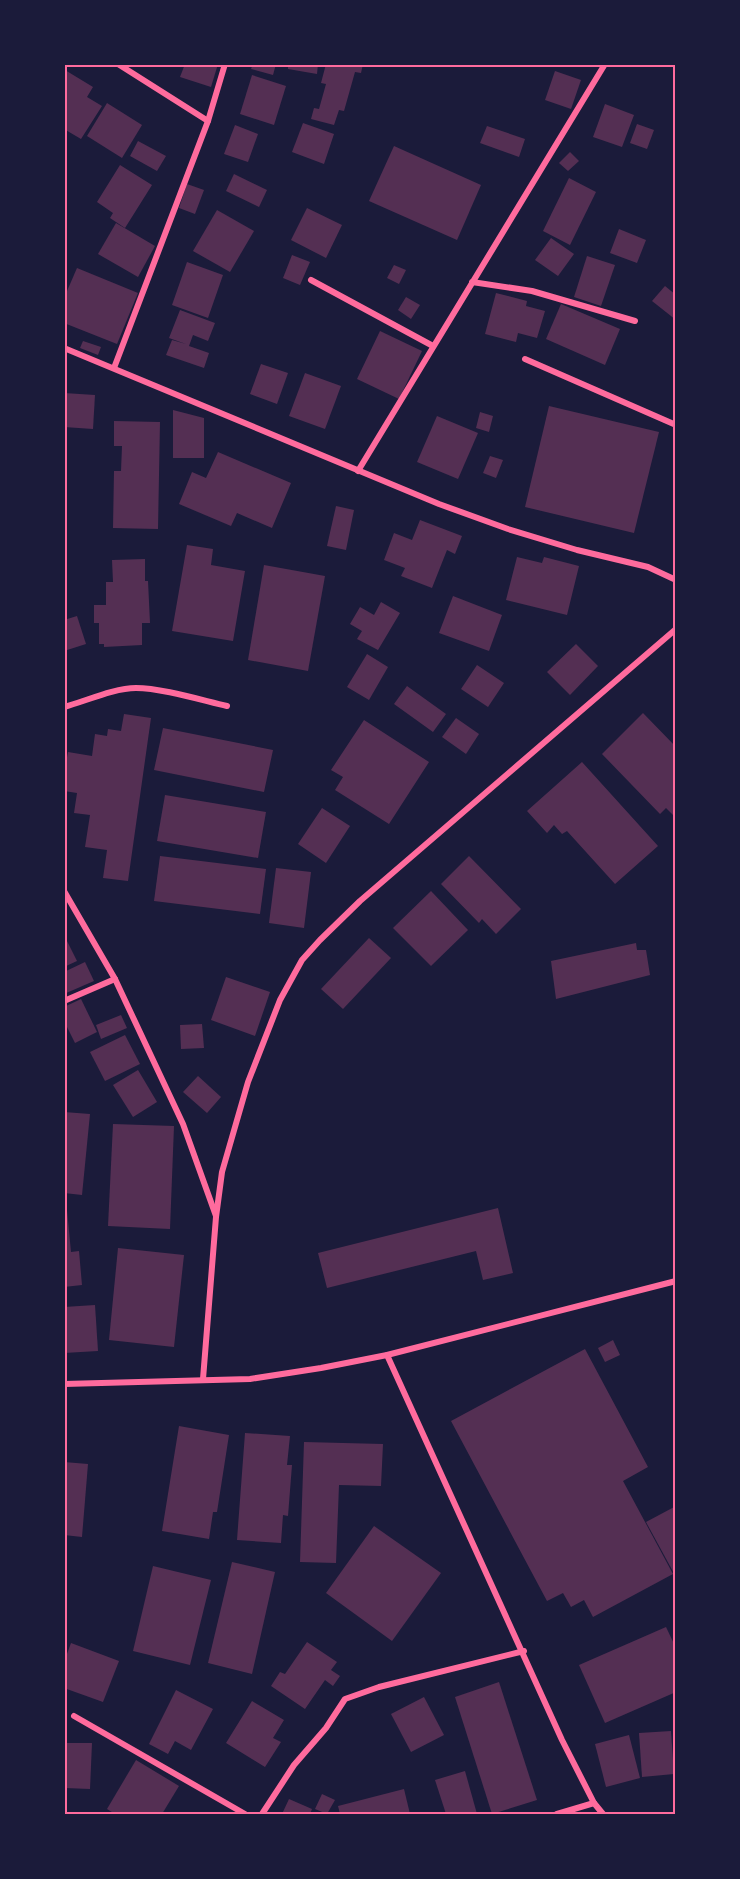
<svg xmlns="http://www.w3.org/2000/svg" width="740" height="1879" font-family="Helvetica,sans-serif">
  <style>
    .building { fill: #542f53 }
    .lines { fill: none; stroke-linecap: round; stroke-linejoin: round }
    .minor { stroke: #ff6b9d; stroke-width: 6 }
    .neatline { fill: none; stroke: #ff6b9d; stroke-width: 2 }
  </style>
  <rect width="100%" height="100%" fill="#1b1b3a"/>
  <g class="building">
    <path d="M64,64L68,66L65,70L93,87L87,97L102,106L81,139L64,129Z"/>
    <path d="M185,64H218L211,87L180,77Z"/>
    <path d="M253,64H276L273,75L251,69Z"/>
    <path d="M288,64H318L317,74L288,69Z"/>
    <path d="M326,64H363L361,73L355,72L344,111L339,110L334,125L311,119L314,108L319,109L326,84L321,83Z"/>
    <path d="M555,71L581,80L571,109L545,100Z"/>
    <path d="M252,75L286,86L274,125L240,114Z"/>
    <path d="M107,103L142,125L122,158L87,136Z"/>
    <path d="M605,104L634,115L622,147L593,137Z"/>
    <path d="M303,123L334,134L324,164L292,152Z"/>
    <path d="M637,124L654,130L647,149L630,143Z"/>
    <path d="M235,125L258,134L248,162L224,154Z"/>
    <path d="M487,126L525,139L519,157L480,143Z"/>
    <path d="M138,141L166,156L157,171L130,156Z"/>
    <path d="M394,146L481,185L457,240L369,201Z"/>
    <path d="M570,152L579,161L568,171L559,163Z"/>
    <path d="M120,165L152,185L125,228L110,218L113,213L97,202Z"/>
    <path d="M234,174L267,190L259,207L226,191Z"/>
    <path d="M569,178L596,192L570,245L543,231Z"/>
    <path d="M187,184L204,190L195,214L179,208Z"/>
    <path d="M307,208L342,225L326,258L291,240Z"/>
    <path d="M217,210L254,231L230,272L193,251Z"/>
    <path d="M116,223L155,246L138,277L98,254Z"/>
    <path d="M619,229L646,240L637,263L610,253Z"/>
    <path d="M551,238L574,254L558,276L535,260Z"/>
    <path d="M292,255L310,262L300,285L283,278Z"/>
    <path d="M587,256L615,265L601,306L574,297Z"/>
    <path d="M187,262L223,275L208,318L172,305Z"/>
    <path d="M394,265L406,270L399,284L387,278Z"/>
    <path d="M77,268L138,293L117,344L64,323V298Z"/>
    <path d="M665,286L676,295V320L652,301Z"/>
    <path d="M496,293L527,301L526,306L545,311L537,338L518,333L516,342L485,334Z"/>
    <path d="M406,297L420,305L411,319L398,310Z"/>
    <path d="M561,304L620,329L605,365L546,339Z"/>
    <path d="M180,310L215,323L208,341L193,335L189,346L209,353L204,368L166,355L172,340L186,344L169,338Z"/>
    <path d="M380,331L422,351L399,399L357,379Z"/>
    <path d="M83,341L101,347L98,355L80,348Z"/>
    <path d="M261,364L288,373L277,404L250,394Z"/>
    <path d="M305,373L341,386L325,429L289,416Z"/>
    <path d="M64,393L95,395L93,429L64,427Z"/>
    <path d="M549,406L659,432L634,533L525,507Z"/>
    <path d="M173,410L204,418V458H173Z"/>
    <path d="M480,412L493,416L489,432L476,428Z"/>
    <path d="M437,416L478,433L458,479L417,462Z"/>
    <path d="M114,421L160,422L158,529L113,528L114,471H121L122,446H114Z"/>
    <path d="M218,452L291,483L272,528L237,513L231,526L179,504L192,472L206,478Z"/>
    <path d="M490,456L503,460L496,478L483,473Z"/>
    <path d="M336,506L354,510L346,550L327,546Z"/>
    <path d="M420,520L462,536L455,554L447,550L432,588L401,576L405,568L384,560L394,533L412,540Z"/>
    <path d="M187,545L213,549L211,565L245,571L233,641L172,631Z"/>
    <path d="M517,557L542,563L544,557L579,566L567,615L506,600Z"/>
    <path d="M145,559V581H148L150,623H142V645L104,647V644H99V623H94V605H106V582H113L112,560Z"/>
    <path d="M264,565L325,576L308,671L248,660Z"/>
    <path d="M453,596L502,615L489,651L439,633Z"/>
    <path d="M381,602L400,613L378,650L357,639L362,631L350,624L360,607L374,615Z"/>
    <path d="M77,616L86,644L64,651V620Z"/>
    <path d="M576,644L598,666L570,695L547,672Z"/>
    <path d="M367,654L388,667L369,700L347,687Z"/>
    <path d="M477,665L504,683L488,707L461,689Z"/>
    <path d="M407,686L446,714L433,732L394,704Z"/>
    <path d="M643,713L676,747V815L674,816L666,808L660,814L602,754Z"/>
    <path d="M124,714L151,718L128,881L103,878L107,850L85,847L90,815L74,813L77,793L64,791V773L68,752L92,756L95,734L107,736L108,729L121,731Z"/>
    <path d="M456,718L479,734L466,754L442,737Z"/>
    <path d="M364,720L429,762L389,824L335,790L343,777L331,770Z"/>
    <path d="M163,728L273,750L264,792L154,770Z"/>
    <path d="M582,762L658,846L615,884L567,831L562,834L554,825L547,833L527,811Z"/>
    <path d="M165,795L266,812L258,858L157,841Z"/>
    <path d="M322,808L350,826L326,863L298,844Z"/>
    <path d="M160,856L266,869L260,914L154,901Z"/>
    <path d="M469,856L521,909L496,934L482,919L479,923L441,884Z"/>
    <path d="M276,868L311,872L304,928L269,923Z"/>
    <path d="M431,891L468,930L431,966L393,928Z"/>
    <path d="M64,935L77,961L64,967Z"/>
    <path d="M369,938L391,958L343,1009L321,989Z"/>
    <path d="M636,943L637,950H646L650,975L556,999L551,961Z"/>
    <path d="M85,962L94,981L64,994V972Z"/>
    <path d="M226,977L270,992L255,1036L211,1020Z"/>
    <path d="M81,999L97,1032L75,1043L64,1021V1007Z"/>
    <path d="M121,1015L127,1028L101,1039L96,1025Z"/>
    <path d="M202,1024L204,1048L181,1049L180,1025Z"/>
    <path d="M125,1035L140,1064L105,1081L90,1052Z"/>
    <path d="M138,1070L157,1102L133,1117L113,1085Z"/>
    <path d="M198,1076L221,1097L207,1113L183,1092Z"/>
    <path d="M64,1112L90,1114L82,1195L64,1193Z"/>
    <path d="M113,1124L174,1126L170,1229L108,1226Z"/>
    <path d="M498,1208L513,1273L483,1280L476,1251L327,1288L318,1253Z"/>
    <path d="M67,1210L71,1252L79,1251L82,1285L64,1287V1211Z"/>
    <path d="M118,1248L184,1255L174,1347L109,1340Z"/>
    <path d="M95,1305L98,1351L64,1353V1307Z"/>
    <path d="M613,1340L620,1355L605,1362L598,1348Z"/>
    <path d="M585,1349L648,1467L623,1481L673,1574L593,1617L584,1600L571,1607L563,1593L547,1601L451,1421Z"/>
    <path d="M179,1426L229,1435L217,1512H213L209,1539L162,1531Z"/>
    <path d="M245,1433L290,1436L287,1465H292L288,1516L283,1515L281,1543L237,1540Z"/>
    <path d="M304,1442L383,1444L381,1486L339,1485L336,1563L300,1562Z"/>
    <path d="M64,1462L88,1464L82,1537L64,1535Z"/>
    <path d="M676,1506V1577L646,1522Z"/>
    <path d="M374,1526L441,1573L392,1641L326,1593Z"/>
    <path d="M232,1562L275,1572L252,1674L208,1663Z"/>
    <path d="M153,1566L211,1580L190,1665L133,1651Z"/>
    <path d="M666,1627L676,1648V1692L605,1723L579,1665Z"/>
    <path d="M307,1642L337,1662L331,1670L340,1676L333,1686L325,1680L305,1709L271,1686L280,1672L285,1674Z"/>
    <path d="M71,1643L119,1661L103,1702L64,1688V1662Z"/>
    <path d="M499,1682L537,1800L492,1814L455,1697Z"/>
    <path d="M176,1690L213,1709L191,1750L175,1741L168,1754L149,1744Z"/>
    <path d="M424,1697L444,1735L411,1752L391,1714Z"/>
    <path d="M252,1701L284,1720L273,1738L281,1742L265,1767L226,1743Z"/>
    <path d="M671,1731L674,1774L642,1777L639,1733Z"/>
    <path d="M629,1735L640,1778L606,1787L595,1744Z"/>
    <path d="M67,1743H92L90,1789L65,1788Z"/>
    <path d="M136,1760L179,1786L162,1814H115L107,1809Z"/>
    <path d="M465,1771L477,1814H446L435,1780Z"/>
    <path d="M404,1789L410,1814H340L338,1806Z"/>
    <path d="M322,1794L335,1800L327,1814L315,1809Z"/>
    <path d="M289,1799L312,1809L310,1814H282Z"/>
  </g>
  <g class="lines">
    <g class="minor">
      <path d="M118,64L208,121"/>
      <path d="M311,280L433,346"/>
      <path d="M472,282L532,291L635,321"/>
      <path d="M64,348L439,504L508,529L577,550L648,567L676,580"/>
      <path d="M525,359L676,425"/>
      <path d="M114,368L208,121L225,64"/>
      <path d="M358,471L605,64"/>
      <path d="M64,707C86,701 114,688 136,688C161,688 201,700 227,706"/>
      <path d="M64,891L115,979L183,1124L216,1216"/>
      <path d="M64,1001L115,979"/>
      <path d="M387,1355L562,1740L594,1803L603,1814"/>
      <path d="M203,1379L216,1217L222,1172L248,1082L280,1000L302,960L320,940L360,901L676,629"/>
      <path d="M64,1384L250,1379L321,1368L387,1355L676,1281"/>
      <path d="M74,1716L245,1814"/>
      <path d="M262,1814L294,1765L326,1728L345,1699L379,1687L524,1651"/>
      <path d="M557,1814L594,1803"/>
    </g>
  </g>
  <rect width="740" height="1879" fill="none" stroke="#1b1b3a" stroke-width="132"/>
  <rect x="66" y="66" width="608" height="1747" class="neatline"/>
</svg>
